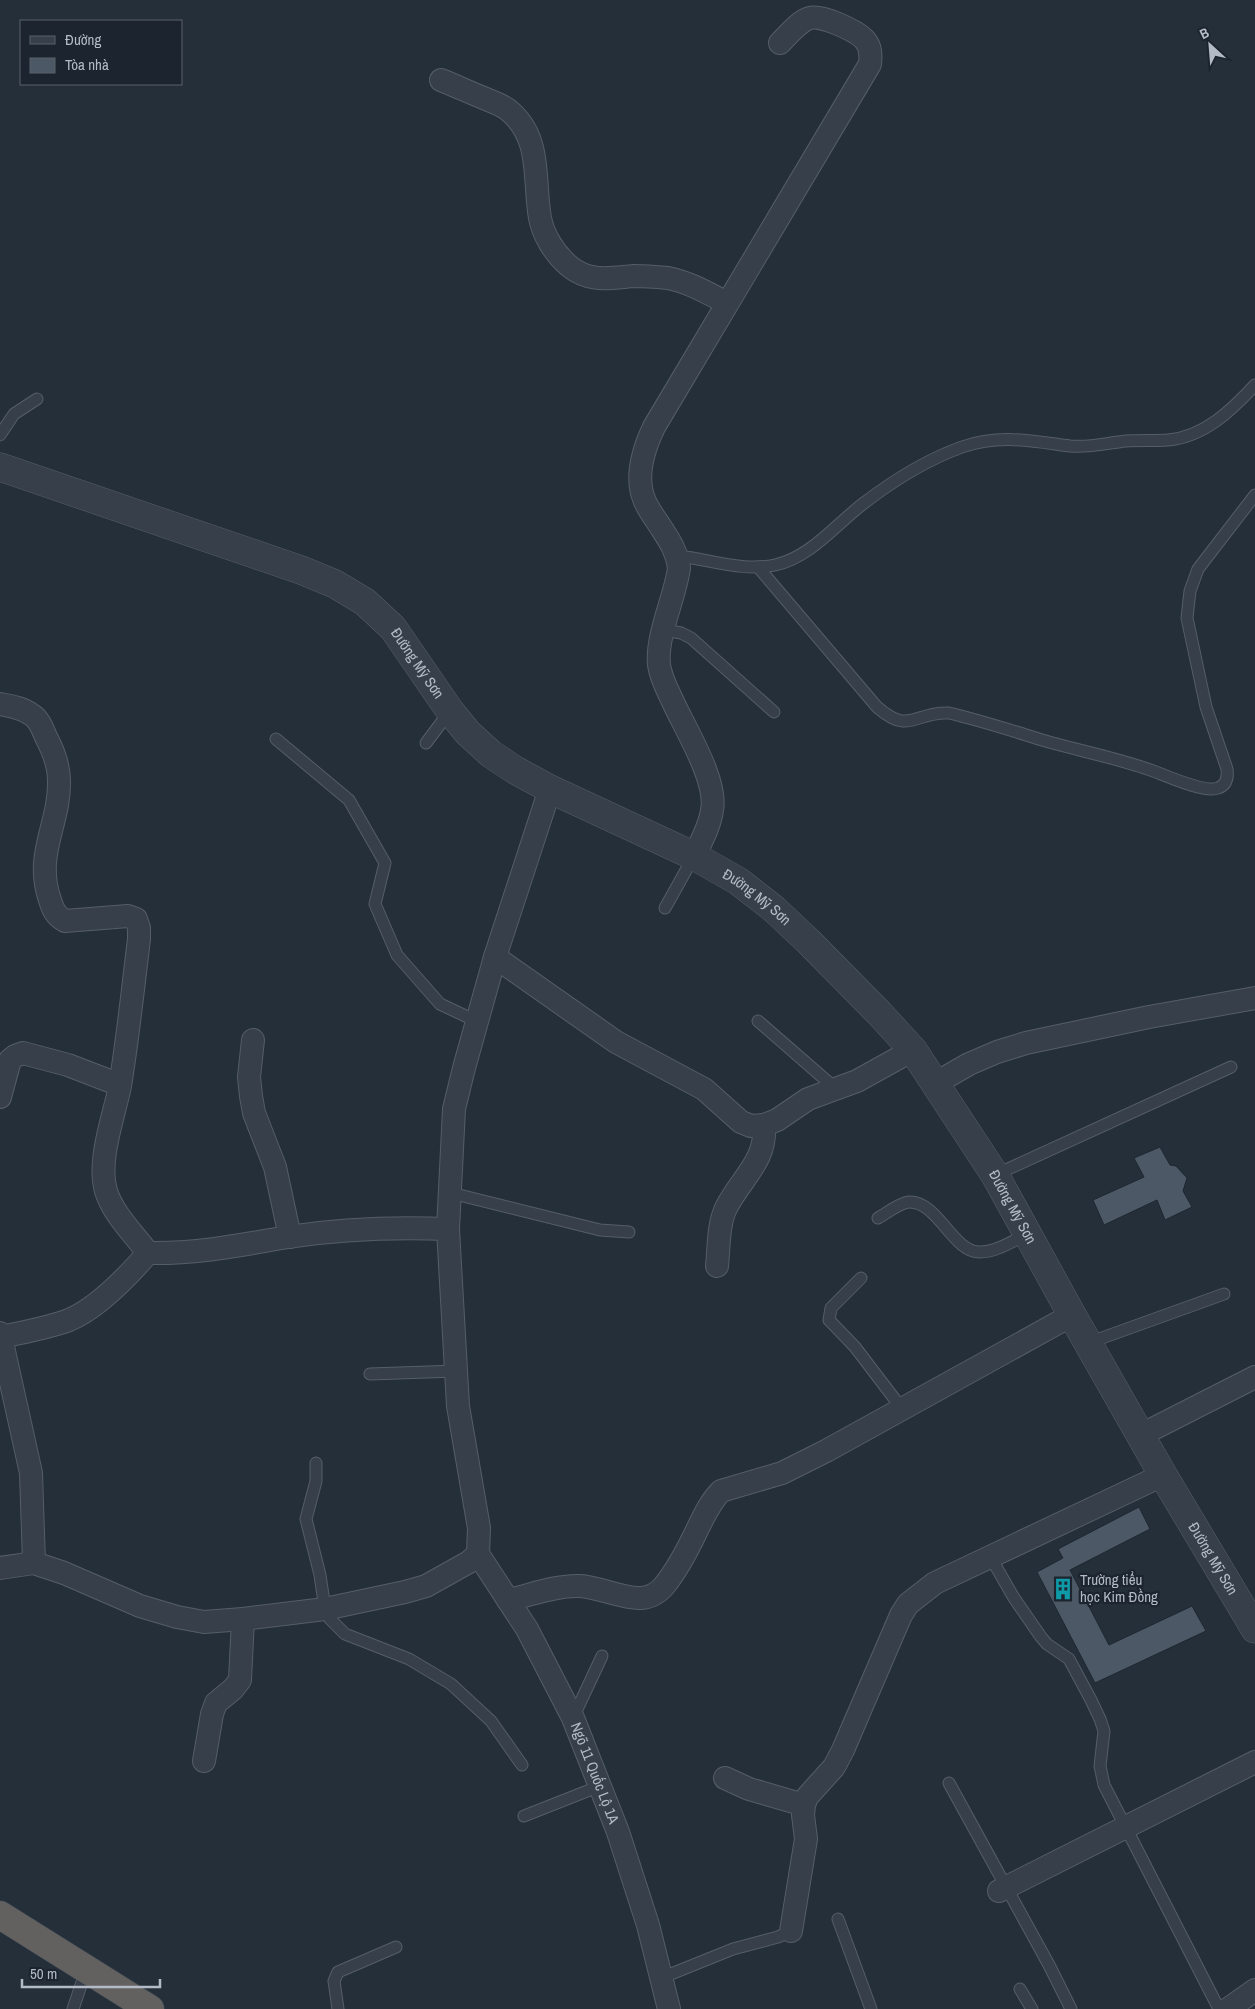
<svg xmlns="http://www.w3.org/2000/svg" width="1255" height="2009" font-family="'Archivo Narrow',sans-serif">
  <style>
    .building { fill: #4c5865; stroke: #1e2731 }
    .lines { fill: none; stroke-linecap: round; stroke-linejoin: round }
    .service-casing { stroke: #555e68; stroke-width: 13 }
    .minor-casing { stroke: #555e68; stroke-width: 24 }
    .tertiary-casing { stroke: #555e68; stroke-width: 29 }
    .trunk-casing { stroke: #424b55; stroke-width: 29 }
    .service { stroke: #37404a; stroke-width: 11 }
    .minor { stroke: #37404a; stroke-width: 22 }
    .tertiary { stroke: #37404a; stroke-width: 28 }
    .trunk { stroke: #626160; stroke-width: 28 }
    .labels { text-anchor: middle; stroke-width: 4.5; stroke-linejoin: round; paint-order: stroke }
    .street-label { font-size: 15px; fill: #b2bbc6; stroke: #1c252f }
    .poi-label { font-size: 15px; fill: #b2bbc6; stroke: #1c252f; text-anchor: start }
  </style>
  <rect width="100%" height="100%" fill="#242f3a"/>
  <g class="building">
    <path d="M1160,1147L1170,1165L1176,1166L1187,1178L1183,1191L1192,1207L1165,1220L1157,1200L1104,1225L1093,1200L1144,1177L1134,1158Z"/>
    <path d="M1139,1507L1150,1529L1070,1570L1109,1645L1192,1606L1206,1631L1095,1683L1037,1572L1063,1558L1058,1549Z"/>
  </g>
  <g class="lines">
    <g class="service-casing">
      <g id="service">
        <path d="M0,435L14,414L37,399"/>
        <path d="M678,556C709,559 743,572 775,565C811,557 836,524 864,503C894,480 926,460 962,447C1000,434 1031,441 1070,446C1089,448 1107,443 1126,441C1140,440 1154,441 1168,440C1204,437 1232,410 1255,385"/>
        <path d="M758,567L877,707C910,736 915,711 949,713C983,721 1016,732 1049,742C1085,752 1121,759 1156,772C1169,777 1205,793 1218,788C1227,785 1228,777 1227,769L1206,707L1187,618L1190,591L1198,569L1255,495"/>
        <path d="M664,630L681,633L691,638L774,712"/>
        <path d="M276,739L349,800L385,863L375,904L397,955L440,1004L476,1021"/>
        <path d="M426,743L450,711"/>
        <path d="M665,908L694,856"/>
        <path d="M758,1021L835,1088"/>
        <path d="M995,1175L1231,1067"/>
        <path d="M451,1193L600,1230L629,1232"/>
        <path d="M878,1218C887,1213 899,1203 909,1202C938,1201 953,1253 980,1252C996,1252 1013,1241 1027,1234"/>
        <path d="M861,1278L831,1308L829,1320L855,1347L903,1410"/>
        <path d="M1088,1343L1224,1294"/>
        <path d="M370,1374L456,1371"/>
        <path d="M316,1463V1481L306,1519L320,1575L325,1609L330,1619L345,1634L409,1659L451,1684L491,1721L522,1765"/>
        <path d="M991,1558L1014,1598L1041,1637L1047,1644L1069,1659L1091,1700L1100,1719L1104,1731L1100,1766L1104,1785L1219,2009"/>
        <path d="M573,1718L602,1656"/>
        <path d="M949,1783L1049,1965L1071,2009"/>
        <path d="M524,1816L600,1786"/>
        <path d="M838,1919L871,2009"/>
        <path d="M661,1978L733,1949L778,1937L791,1931"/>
        <path d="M1020,1989L1032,2009"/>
        <path d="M73,2009L86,1970"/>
        <path d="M338,2009L334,1981L338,1972L396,1947"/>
      </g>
    </g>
    <g class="minor-casing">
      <g id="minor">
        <path d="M441,80C456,86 471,93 486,99C493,102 501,105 507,109C543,137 533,179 540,218C543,235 555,254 569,266C590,283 609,278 634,276C645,276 657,277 668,278C689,282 709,294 727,303"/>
        <path d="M0,704C11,706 23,708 32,715C39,719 43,730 46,737C53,750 59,766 59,781C60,824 34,854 50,900C53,910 56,916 65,921L128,916L136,919L139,928V939C133,988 128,1037 120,1086C114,1116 97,1161 106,1191C113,1214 134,1234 148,1253"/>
        <path d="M694,856C701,842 710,826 712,810C718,782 686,730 674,704C668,691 661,679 659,665C656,635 675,598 679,568C677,551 669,540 660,526C655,518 647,508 644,499C635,476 644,448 654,427L870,64C871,55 871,46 864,39C855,30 822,15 810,18C799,21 788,35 780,43"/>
        <path d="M495,957L616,1042L704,1089L741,1122L751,1126L764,1125L777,1120L808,1099L857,1081L913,1050"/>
        <path d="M253,1040L249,1077L251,1096L254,1113L275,1167L290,1237"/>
        <path d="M936,1083L969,1064L997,1052L1026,1043L1149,1017L1255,998"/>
        <path d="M0,1097L10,1060L15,1056L23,1053L68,1065L120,1085"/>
        <path d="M717,1266C719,1247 718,1225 726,1208C741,1178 767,1161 764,1125"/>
        <path d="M0,1333L31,1473L34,1563"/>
        <path d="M2,1337C24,1332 48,1328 69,1320C98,1308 128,1276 148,1253C198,1254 240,1245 288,1237C340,1229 395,1227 448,1229"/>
        <path d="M1141,1435L1255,1377"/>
        <path id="s1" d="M478,1554L527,1629L573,1718L618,1832L648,1925L669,2009"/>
        <path d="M0,1568L34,1563L64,1573L140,1606L177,1617L204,1622L243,1619L325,1609L405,1592L426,1586L469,1562L478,1554L479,1528L458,1406L448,1229L454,1109L464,1068L495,957L550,789"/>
        <path d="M508,1600C531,1595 557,1585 580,1586C599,1587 624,1599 640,1598C649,1598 658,1593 664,1586C677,1570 688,1549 697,1530C704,1516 710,1502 721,1491L782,1473L826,1451L1072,1315"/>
        <path d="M204,1761L212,1714L216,1703L233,1689L240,1680L243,1619"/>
        <path d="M725,1778L749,1789L804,1805"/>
        <path d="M999,1891L1255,1762"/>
        <path d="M791,1931L806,1839L803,1815L804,1805L807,1797L834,1767L843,1750L901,1615L908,1604L935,1583L1163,1475"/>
        <path d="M1228,2009L1255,1990"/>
      </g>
    </g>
    <g class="tertiary-casing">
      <g id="tertiary">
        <path id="s2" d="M0,467L301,570L335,584L365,602L393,628L450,711L468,733L491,754L515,770L550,789L694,856L738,881L774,909L809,942L879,1013L913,1050L995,1175L1072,1315L1163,1475L1255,1629"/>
      </g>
    </g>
    <g class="trunk-casing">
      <path id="trunk" d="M0,1915L150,2009"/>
    </g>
    <use href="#service" class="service"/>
    <use href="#minor" class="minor"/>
    <use href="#tertiary" class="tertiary"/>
    <use href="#trunk" class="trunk"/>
  </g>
  <defs>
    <g id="building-bare" transform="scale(1.725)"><path d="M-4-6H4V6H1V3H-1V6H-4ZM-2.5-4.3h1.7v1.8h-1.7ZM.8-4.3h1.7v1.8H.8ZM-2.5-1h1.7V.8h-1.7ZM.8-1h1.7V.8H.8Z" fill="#0f9aa8" stroke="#1c252f" stroke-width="2.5" paint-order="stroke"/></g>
  </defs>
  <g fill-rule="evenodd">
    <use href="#building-bare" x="1063" y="1589"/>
  </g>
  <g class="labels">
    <g class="street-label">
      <text dy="5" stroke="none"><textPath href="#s2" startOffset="471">Đường Mỹ Sơn</textPath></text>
      <text dy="5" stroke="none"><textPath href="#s2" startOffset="891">Đường Mỹ Sơn</textPath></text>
      <text dy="5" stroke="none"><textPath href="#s2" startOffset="1296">Đường Mỹ Sơn</textPath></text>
      <text dy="5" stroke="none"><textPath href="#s2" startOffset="1701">Đường Mỹ Sơn</textPath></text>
      <text dy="5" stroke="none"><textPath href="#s1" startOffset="249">Ngõ 11 Quốc Lộ 1A</textPath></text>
    </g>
    <g class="poi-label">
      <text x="1080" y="1585">Trường tiểu<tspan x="1080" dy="17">học Kim Đồng</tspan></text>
    </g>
  </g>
  <rect x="20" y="20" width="162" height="65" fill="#1c252f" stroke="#58616b"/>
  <rect x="30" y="36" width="25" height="8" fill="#37404a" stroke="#58616b"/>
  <text x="65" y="45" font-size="15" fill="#b2bbc6">Đường</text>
  <rect x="30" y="58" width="25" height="15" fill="#4c5865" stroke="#58616b"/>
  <text x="65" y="70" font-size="15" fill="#b2bbc6">Tòa nhà</text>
  <g transform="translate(1210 45) rotate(334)" stroke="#1c252f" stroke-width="4" paint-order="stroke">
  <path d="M0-4L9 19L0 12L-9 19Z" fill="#b2bbc6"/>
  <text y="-8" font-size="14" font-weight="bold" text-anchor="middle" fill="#b2bbc6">B</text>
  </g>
  <path d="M22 1979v8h138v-8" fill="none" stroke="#b2bbc6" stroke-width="2.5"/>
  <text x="30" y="1979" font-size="15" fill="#b2bbc6" stroke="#1c252f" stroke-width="4" paint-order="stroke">50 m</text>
</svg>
